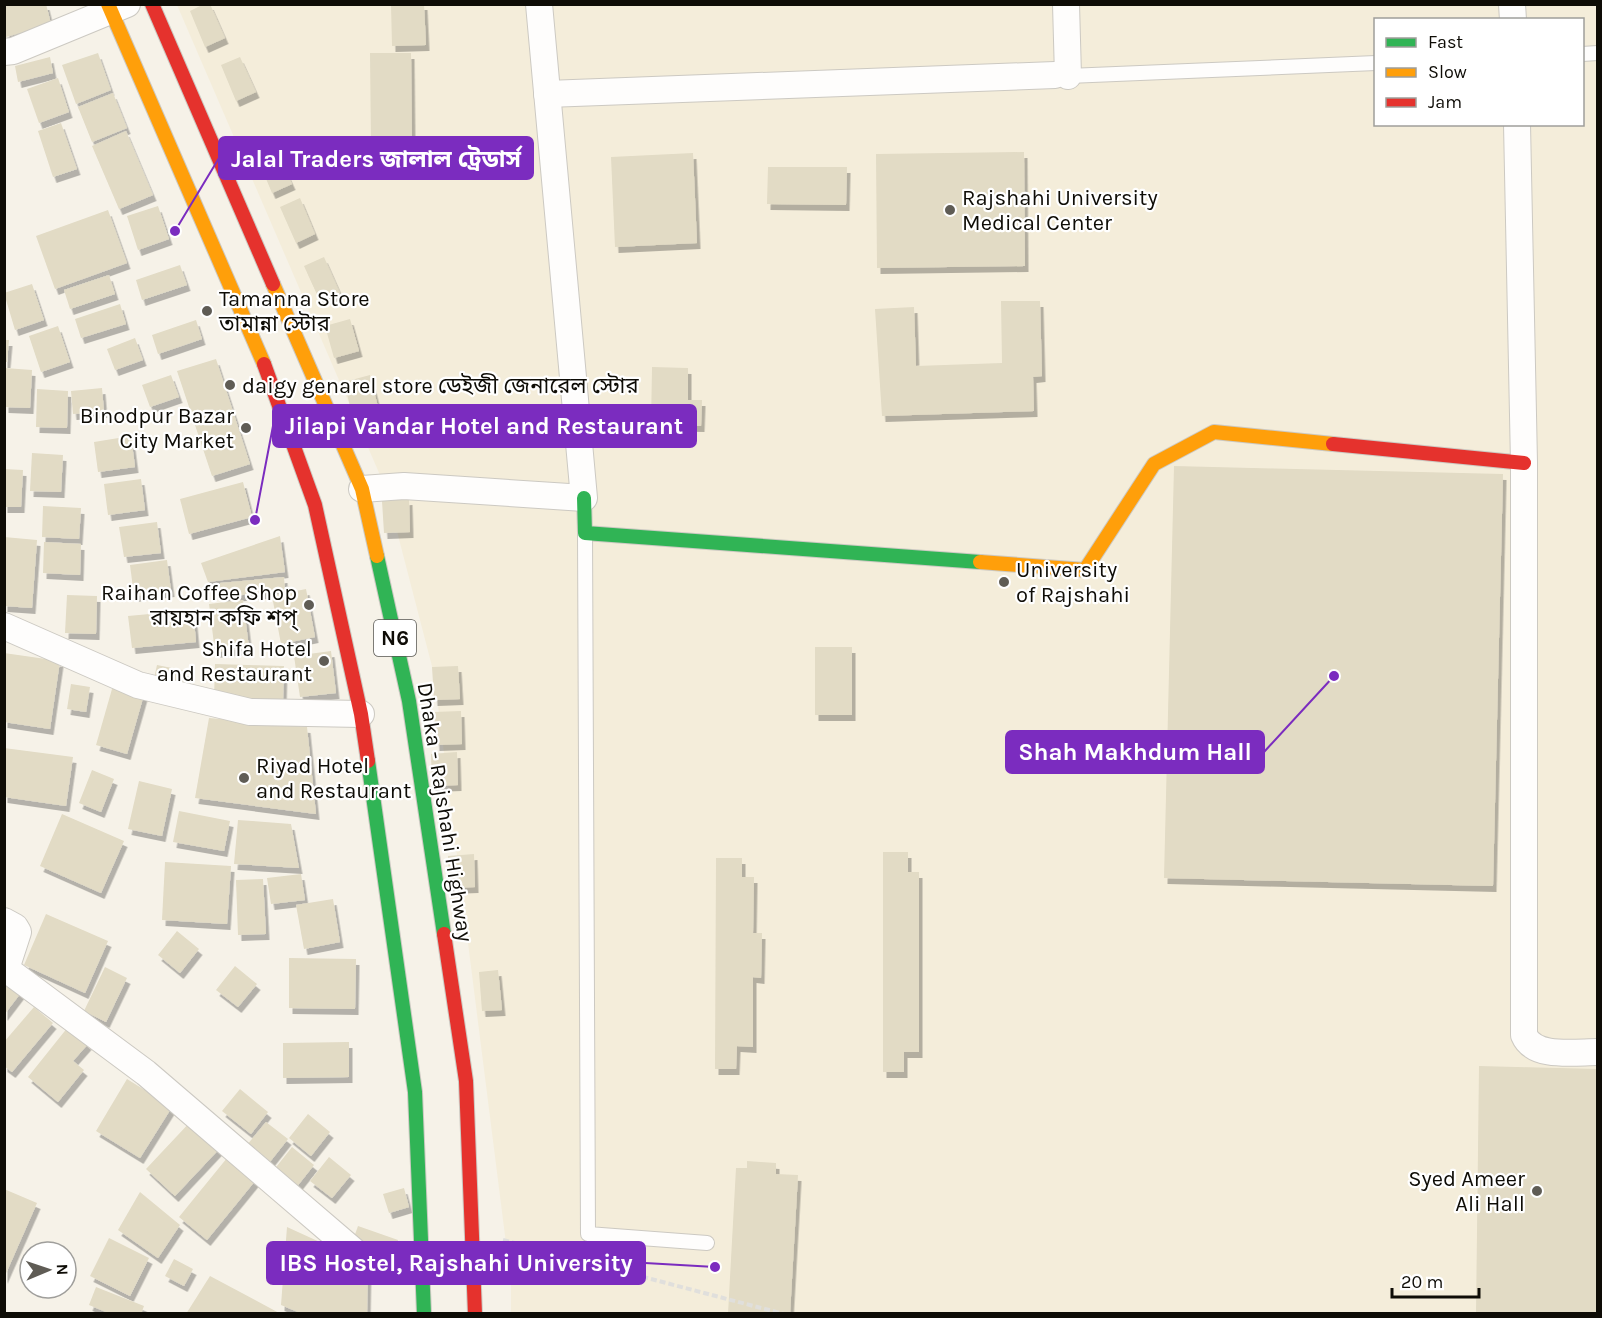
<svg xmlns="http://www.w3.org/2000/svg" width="1602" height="1318" font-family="Karla,'Noto Sans Bengali',sans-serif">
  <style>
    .built { fill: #f4edda; fill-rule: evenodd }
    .building { fill: #e2dbc5; filter: url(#shadow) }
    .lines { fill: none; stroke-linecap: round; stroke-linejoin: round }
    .lane-casing { stroke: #ccc9c2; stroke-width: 16 }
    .street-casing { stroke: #ccc9c2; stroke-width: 28 }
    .fast-casing { stroke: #ccc9c2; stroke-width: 16 }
    .slow-casing { stroke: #ccc9c2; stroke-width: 16 }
    .jam-casing { stroke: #ccc9c2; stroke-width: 16 }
    .path { stroke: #e0dfdc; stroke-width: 4; stroke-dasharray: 6 3; stroke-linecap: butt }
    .lane { stroke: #fefdfc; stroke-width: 14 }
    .street { stroke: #fefdfc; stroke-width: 26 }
    .fast { stroke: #30b455; stroke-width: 14 }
    .slow { stroke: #ff9f0a; stroke-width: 14 }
    .jam { stroke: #e5322d; stroke-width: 14 }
    .poi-dot { fill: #5f5c55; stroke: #fff; stroke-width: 2 }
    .labels { text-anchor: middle; stroke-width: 4.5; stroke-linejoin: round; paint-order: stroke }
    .shield { fill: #fff; stroke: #565551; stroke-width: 1.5 }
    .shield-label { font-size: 21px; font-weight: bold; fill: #0e0c06 }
    .poi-label { font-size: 22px; fill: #0e0c06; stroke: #fff; text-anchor: start }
    .street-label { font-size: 22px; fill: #0e0c06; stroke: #fff }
    .leader { fill: none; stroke: #7b2cbf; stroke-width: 2 }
    .callout-dot { fill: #7b2cbf; stroke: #fff; stroke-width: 2 }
    .callout { fill: #7b2cbf; stroke: #7b2cbf; stroke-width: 2 }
    .callout-label { font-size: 24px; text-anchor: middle; font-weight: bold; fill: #fff }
  </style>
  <defs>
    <filter id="shadow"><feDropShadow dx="3.5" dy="6" stdDeviation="0" flood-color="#0004"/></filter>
  </defs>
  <rect width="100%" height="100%" fill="#f6f2e8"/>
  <path class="built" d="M177,5H1597V1313H511V1283L434,674L386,489ZM1376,20H1582V124H1376Z"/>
  <g class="building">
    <path d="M4,4H46L51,24L6,37Z"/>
    <path d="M204,4H210L225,38L205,47L190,11Z"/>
    <path d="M391,4H424L426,45L392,46Z"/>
    <path d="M98,53L111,90L76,104L62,65Z"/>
    <path d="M370,53H411L412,144H371Z"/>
    <path d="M50,57L53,73L18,82L15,66Z"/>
    <path d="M240,57L256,92L236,101L221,65Z"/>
    <path d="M58,78L69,112L39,123L27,89Z"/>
    <path d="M113,93L127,128L92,142L78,107Z"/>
    <path d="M61,123L77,169L53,177L38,131Z"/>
    <path d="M126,131L153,195L119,209L92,146Z"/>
    <path d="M276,149L292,184L272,193L257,157Z"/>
    <path d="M1024,152L1025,266L877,268L876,154Z"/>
    <path d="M693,153L697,243L615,247L611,157Z"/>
    <path d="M768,167H847L846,205L767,204Z"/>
    <path d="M300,198L315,234L296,243L280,207Z"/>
    <path d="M158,206L169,239L138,250L127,216Z"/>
    <path d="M108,210L127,263L55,289L36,236Z"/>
    <path d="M324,257L340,293L320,301L304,266Z"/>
    <path d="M180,265L187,285L142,300L136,280Z"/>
    <path d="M109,275L115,294L70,309L64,290Z"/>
    <path d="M32,284L44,320L15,330L4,293Z"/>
    <path d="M1001,301H1040L1042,376L1033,377L1034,411L882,416L875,309L914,307L916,366L1002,363Z"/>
    <path d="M120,304L126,324L81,338L75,319Z"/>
    <path d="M350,319L359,351L334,358L325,326Z"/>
    <path d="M196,320L202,339L158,354L152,335Z"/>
    <path d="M58,326L70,362L41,372L29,336Z"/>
    <path d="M135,338L143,360L115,370L107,349Z"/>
    <path d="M4,340H9L7,362H4Z"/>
    <path d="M216,359L250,464L212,476L177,371Z"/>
    <path d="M652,367L688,368V400H702L701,426L651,425Z"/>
    <path d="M5,368L32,370L30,408L5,407Z"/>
    <path d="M171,375L179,397L150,407L142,385Z"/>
    <path d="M370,375L378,407L352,414L344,382Z"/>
    <path d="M102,388L104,412L73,414L71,391Z"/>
    <path d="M37,389L68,391L67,428L36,427Z"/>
    <path d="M131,436L135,467L98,472L94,442Z"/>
    <path d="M32,453L63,455L61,492L30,491Z"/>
    <path d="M1174,466L1503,474L1493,886L1164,878Z"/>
    <path d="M4,469L23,470L21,507H4Z"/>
    <path d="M141,479L145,510L108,515L104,484Z"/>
    <path d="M243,482L252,517L189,534L180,499Z"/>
    <path d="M409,499L410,532L384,533L382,501Z"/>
    <path d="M43,506L81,508L79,539L42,537Z"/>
    <path d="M157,522L161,553L124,557L119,527Z"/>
    <path d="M280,536L285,572L208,582L201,563Z"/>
    <path d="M4,537L37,540L32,608L4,606Z"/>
    <path d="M44,542L81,544L80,575L43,573Z"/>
    <path d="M167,560L171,591L134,596L130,565Z"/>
    <path d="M284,577L285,591L221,597L220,583Z"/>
    <path d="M306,589L315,637L281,644L272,596Z"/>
    <path d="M67,595L97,596L96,634L65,633Z"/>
    <path d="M243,600L249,648L215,652L209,604Z"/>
    <path d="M193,610L196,642L132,648L128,616Z"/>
    <rect x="815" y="647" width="37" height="68"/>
    <path d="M331,651L336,693L300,697L294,656Z"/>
    <path d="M4,653L60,661L50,729L4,722Z"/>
    <path d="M215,664L284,666L283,701L214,699Z"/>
    <path d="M157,665L187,671L183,690L153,683Z"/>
    <path d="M458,666L460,699L434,700L432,667Z"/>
    <path d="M114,682L145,691L127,754L96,745Z"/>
    <path d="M71,684L90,687L86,712L67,709Z"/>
    <path d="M461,711L462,744L436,745L434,712Z"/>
    <path d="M209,718L307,727L316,814L195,798Z"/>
    <path d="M4,748L73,757L66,806L4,797Z"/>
    <path d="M457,752L458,785L432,786L431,754Z"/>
    <path d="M92,770L114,779L101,812L79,803Z"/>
    <path d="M139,781L172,789L162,836L128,829Z"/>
    <path d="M179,811L230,821L224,851L173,842Z"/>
    <path d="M62,814L124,841L101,893L40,866Z"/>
    <path d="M238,820L291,824L299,868L234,864Z"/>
    <path d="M883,852H908V872H919V1052H904V1072H883Z"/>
    <path d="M474,854L475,887L449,888L448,856Z"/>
    <path d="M716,858H742V877H754L753,933H762L761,978L753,977V1047L737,1046L736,1069H715Z"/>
    <path d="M165,862L231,866L227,924L162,920Z"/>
    <path d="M301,874L305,900L271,904L267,878Z"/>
    <path d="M263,879L266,934L238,935L236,880Z"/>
    <path d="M333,899L340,942L304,949L296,905Z"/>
    <path d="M46,914L108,941L85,993L24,965Z"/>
    <path d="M177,931L199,949L180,973L158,955Z"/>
    <path d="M289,958L356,959L355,1009L289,1008Z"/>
    <path d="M235,966L257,984L238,1007L216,990Z"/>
    <path d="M105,967L127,978L106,1022L84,1011Z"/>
    <path d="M498,970L502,1010L482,1011L479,972Z"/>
    <path d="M4,976L23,990L4,1015Z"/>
    <path d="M34,1007L53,1023L12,1072L4,1066V1042Z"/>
    <path d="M68,1027L88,1044L73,1061L84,1070L58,1102L28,1077Z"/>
    <path d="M349,1042V1077L283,1078V1043Z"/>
    <path d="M1479,1066L1598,1069V1314H1476Z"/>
    <path d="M127,1079L172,1107L140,1158L96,1131Z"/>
    <path d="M240,1089L268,1112L251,1134L222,1111Z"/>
    <path d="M308,1114L330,1132L311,1156L289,1138Z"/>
    <path d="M192,1120L221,1147L175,1196L146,1169Z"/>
    <path d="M266,1122L288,1139L269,1163L247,1145Z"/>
    <path d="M292,1147L314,1165L295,1189L273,1171Z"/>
    <path d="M329,1157L351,1175L332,1198L310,1181Z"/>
    <path d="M227,1158L255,1181L207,1240L179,1217Z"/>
    <path d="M747,1161L776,1163V1174L798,1175L790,1314H728L736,1168H747Z"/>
    <path d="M404,1188L409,1207L389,1213L383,1194Z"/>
    <path d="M4,1189L37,1203L4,1278Z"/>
    <path d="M140,1192L180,1225L158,1258L118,1230Z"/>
    <path d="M358,1226L398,1240L393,1257L352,1243Z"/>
    <path d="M287,1227L368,1264L367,1314H303L281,1305Z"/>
    <path d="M109,1238L149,1258L130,1296L90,1276Z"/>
    <path d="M174,1259L193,1269L184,1286L165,1276Z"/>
    <path d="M210,1276L281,1314H186Z"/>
    <path d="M96,1287L144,1306L141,1314H111L89,1305Z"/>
  </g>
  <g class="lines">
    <g class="lane-casing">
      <g id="lane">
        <path d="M1582,54L1598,53"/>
        <path d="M1068,76L1376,63"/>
        <path d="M585,533L588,1234L707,1243"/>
      </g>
    </g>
    <g class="street-casing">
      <g id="street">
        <path d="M1066,4L1068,76"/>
        <path d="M1512,4L1513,20"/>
        <path d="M4,52L13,51L127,4"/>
        <path d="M547,94L1055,75"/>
        <path d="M1517,124L1524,463V1035C1534,1059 1575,1052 1598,1052"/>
        <path d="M362,489L404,486L584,498L539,4"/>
        <path d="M4,626L138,685L250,712L361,714"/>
        <path d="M4,921L15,927L18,932L6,969L146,1073L363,1259L423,1272"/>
      </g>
    </g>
    <g class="fast-casing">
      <g id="fast">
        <path d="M584,498L585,533L980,562"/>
        <path d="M377,556L409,701L444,934"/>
        <path d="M368,761L415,1092L424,1314"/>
      </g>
    </g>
    <g class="slow-casing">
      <g id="slow">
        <path d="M108,4L264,364"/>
        <path d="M273,284L362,489L377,556"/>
        <path d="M980,562L1085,570L1154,464L1214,432L1333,444"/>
      </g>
    </g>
    <g class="jam-casing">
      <g id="jam">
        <path d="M152,4L273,284"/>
        <path d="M264,364L315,505L361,714L368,761"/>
        <path d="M1333,444L1524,463"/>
        <path d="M444,934L466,1081L475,1314"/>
      </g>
    </g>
    <path class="path" d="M503,1240L784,1314"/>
    <use href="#lane" class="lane"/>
    <use href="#street" class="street"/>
    <use href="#fast" class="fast"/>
    <use href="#slow" class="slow"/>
    <use href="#jam" class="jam"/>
  </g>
  <g class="poi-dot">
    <circle cx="950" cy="210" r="6"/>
    <circle cx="207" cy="311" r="6"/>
    <circle cx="230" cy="385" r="6"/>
    <circle cx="246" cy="428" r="6"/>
    <circle cx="1004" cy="582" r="6"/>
    <circle cx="309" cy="605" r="6"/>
    <circle cx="324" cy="661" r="6"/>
    <circle cx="244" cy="778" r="6"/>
    <circle cx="1537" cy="1191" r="6"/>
  </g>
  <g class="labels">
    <rect class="shield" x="374" y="620" width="42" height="36" rx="4.5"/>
    <g class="shield-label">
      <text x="395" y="645">N6</text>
    </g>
    <g class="poi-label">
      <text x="962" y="205">Rajshahi University<tspan x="962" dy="25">Medical Center</tspan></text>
      <text x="219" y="306">Tamanna Store<tspan x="219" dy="25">তামান্না স্টোর</tspan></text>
      <text x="242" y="393">daigy genarel store ডেইজী জেনারেল স্টোর</text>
      <text x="234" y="423" text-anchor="end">Binodpur Bazar<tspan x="234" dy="25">City Market</tspan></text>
      <text x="1016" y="577">University<tspan x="1016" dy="25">of Rajshahi</tspan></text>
      <text x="297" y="600" text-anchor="end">Raihan Coffee Shop<tspan x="297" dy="25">রায়হান কফি শপ্</tspan></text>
      <text x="312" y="656" text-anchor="end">Shifa Hotel<tspan x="312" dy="25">and Restaurant</tspan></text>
      <text x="256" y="773">Riyad Hotel<tspan x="256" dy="25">and Restaurant</tspan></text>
      <text x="1525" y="1186" text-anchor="end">Syed Ameer<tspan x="1525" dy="25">Ali Hall</tspan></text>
    </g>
    <g class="street-label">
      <text transform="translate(446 812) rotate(81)" y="8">Dhaka - Rajshahi Highway</text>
    </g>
  </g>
  <path class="leader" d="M175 231L219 158M255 520L273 426M1334 676L1264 752M715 1267L645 1263"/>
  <g class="callout-dot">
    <circle cx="175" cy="231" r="6"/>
    <circle cx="255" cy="520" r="6"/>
    <circle cx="1334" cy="676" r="6"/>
    <circle cx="715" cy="1267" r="6"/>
  </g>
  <g class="callout">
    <rect x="219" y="137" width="314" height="42" rx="6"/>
    <rect x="273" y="405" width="423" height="42" rx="6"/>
    <rect x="1006" y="731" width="258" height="42" rx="6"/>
    <rect x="267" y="1242" width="378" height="42" rx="6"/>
  </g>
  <g class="callout-label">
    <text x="376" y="167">Jalal Traders জালাল ট্রেডার্স</text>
    <text x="484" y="434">Jilapi Vandar Hotel and Restaurant</text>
    <text x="1135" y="760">Shah Makhdum Hall</text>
    <text x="456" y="1271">IBS Hostel, Rajshahi University</text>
  </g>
  <rect width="1602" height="1318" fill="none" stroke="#0e0c06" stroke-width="12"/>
  <rect x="1374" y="18" width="210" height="108" fill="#ffffff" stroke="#9f9e9b" stroke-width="1.5"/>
  <rect x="1386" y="38" width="30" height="9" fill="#30b455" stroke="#9f9e9b" stroke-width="1.5"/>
  <text x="1428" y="48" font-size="18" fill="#0e0c06">Fast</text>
  <rect x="1386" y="68" width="30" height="9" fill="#ff9f0a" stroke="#9f9e9b" stroke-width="1.5"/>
  <text x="1428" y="78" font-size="18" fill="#0e0c06">Slow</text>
  <rect x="1386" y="98" width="30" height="9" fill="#e5322d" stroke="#9f9e9b" stroke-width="1.5"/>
  <text x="1428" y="108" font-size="18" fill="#0e0c06">Jam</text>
  <g transform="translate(48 1270) rotate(88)"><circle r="28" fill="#ffffff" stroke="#9f9e9b" stroke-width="1.5"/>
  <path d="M0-4.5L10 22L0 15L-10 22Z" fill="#5f5c55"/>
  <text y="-9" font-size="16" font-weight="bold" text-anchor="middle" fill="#0e0c06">N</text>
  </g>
  <path d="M1392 1288v9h87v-9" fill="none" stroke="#0e0c06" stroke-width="3"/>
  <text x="1401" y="1288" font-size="18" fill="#0e0c06" stroke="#ffffff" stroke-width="4.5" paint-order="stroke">20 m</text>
</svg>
